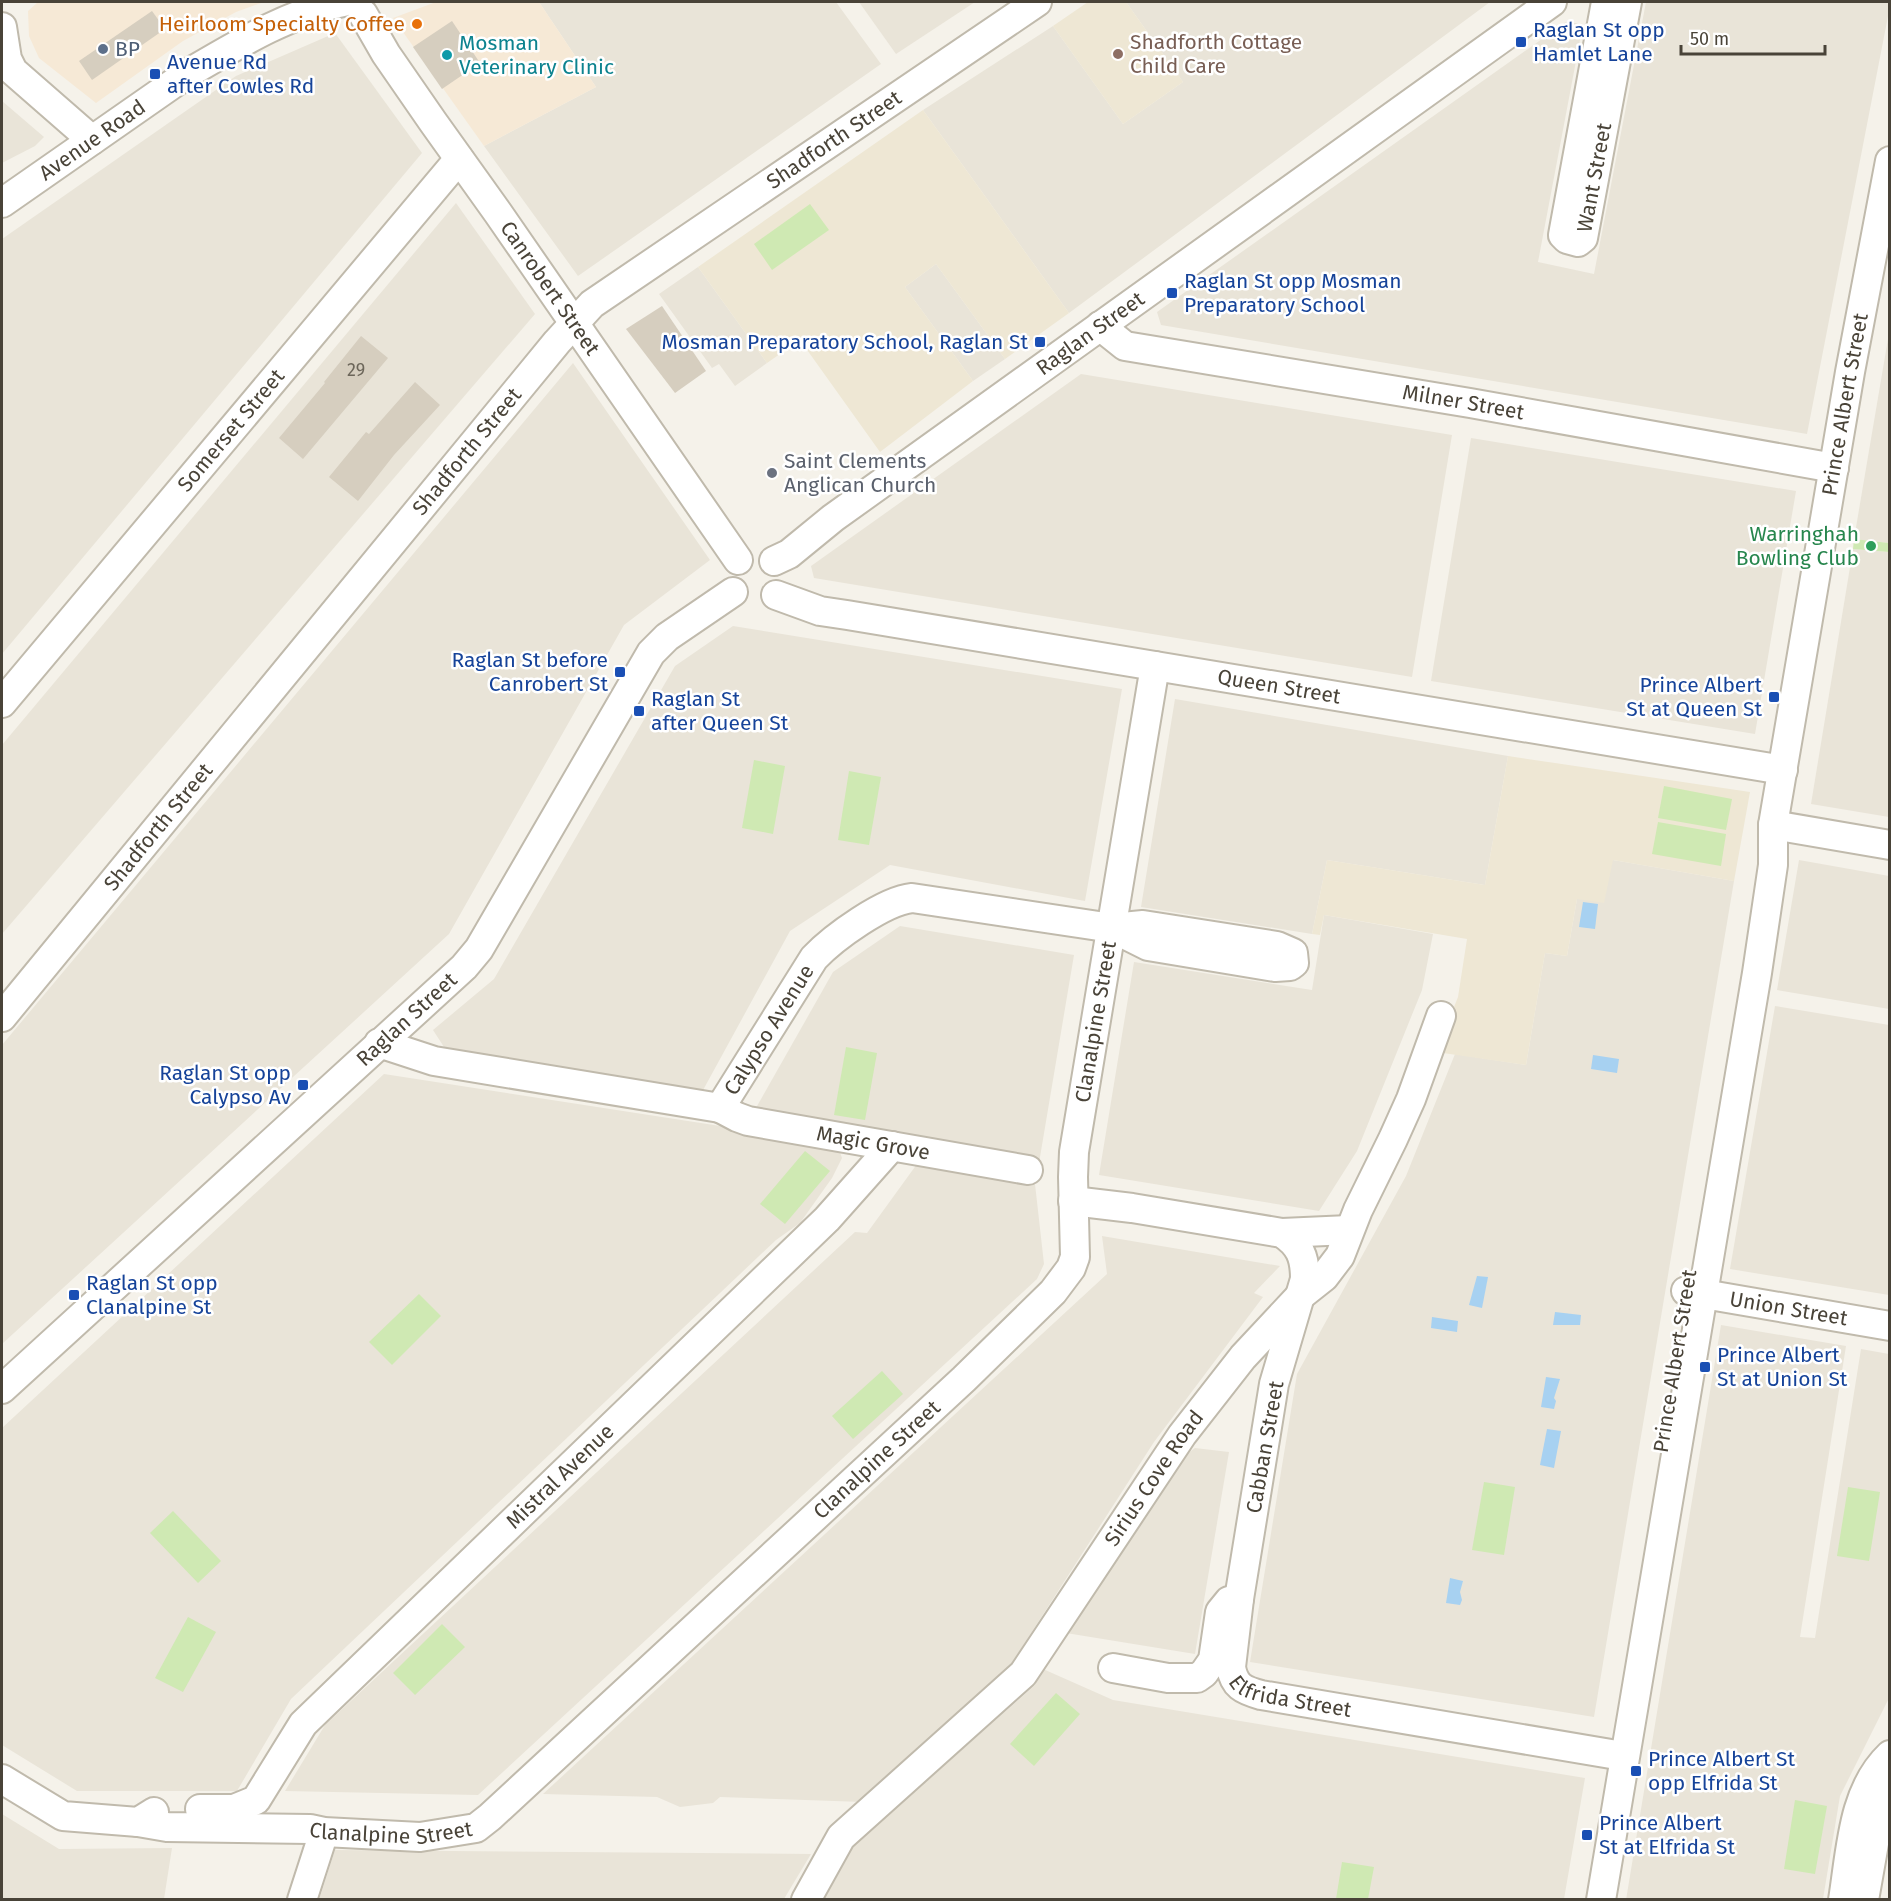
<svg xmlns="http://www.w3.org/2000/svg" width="1891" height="1901" font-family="'Fira Sans',sans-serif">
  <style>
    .residential { fill: #e9e4d8 }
    .commercial { fill: #f6e9d6 }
    .education { fill: #eee7d4 }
    .green { fill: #cfe9b3 }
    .water { fill: #a7d1f1 }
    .building { fill: #d6cebf }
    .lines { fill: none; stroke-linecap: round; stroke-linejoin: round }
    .minor-casing { stroke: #c0baac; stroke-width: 32 }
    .minor { stroke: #fff; stroke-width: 28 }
    .food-dot { fill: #e8710a; stroke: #fff; stroke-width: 2 }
    .transit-dot { fill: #1a4fb4; stroke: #fff; stroke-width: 2 }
    .service-dot { fill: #5c6f8a; stroke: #fff; stroke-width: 2 }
    .education-dot { fill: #8d6e63; stroke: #fff; stroke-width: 2 }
    .culture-dot { fill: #0f9aa8; stroke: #fff; stroke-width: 2 }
    .worship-dot { fill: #6b7280; stroke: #fff; stroke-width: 2 }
    .leisure-dot { fill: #2e9e5b; stroke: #fff; stroke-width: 2 }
    .labels { text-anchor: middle; stroke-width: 5; stroke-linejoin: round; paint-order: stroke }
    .number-label { font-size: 18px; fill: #6c665a }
    .food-label { font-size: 21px; fill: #c56008; stroke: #fff; text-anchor: end }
    .transit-label { font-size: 21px; fill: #164399; stroke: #fff; text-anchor: start }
    .education-label { font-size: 21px; fill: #785e54; stroke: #fff; text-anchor: start }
    .culture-label { font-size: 21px; fill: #0d838f; stroke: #fff; text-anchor: start }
    .service-label { font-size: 21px; fill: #4e5e75; stroke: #fff; text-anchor: start }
    .street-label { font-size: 21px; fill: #494338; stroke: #fff }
    .worship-label { font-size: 21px; fill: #5b616d; stroke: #fff; text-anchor: start }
    .leisure-label { font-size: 21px; fill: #27864d; stroke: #fff; text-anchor: end }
  </style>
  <rect width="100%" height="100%" fill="#f5f2ea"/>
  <g class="residential">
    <path d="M539,2H836L881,64L578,276L484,146L596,87Z"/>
    <path d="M859,2H975L896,54Z"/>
    <path d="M1126,2H1490L1069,313L923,110L1053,26L1123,124L1183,82Z"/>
    <path d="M1646,2H1889V11L1807,434L1161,325L1157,312L1566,22L1583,24L1538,262L1594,274Z"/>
    <path d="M335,33L422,153L2,654V239L236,76Z"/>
    <path d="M2,101L44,137L35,146L2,163Z"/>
    <path d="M456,203L535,314L2,934V745Z"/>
    <path d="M936,264L1005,359L973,381L905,287Z"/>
    <path d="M698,267L767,363L735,386L719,364L712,368L659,294Z"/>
    <path d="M1889,333V543L1854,539Z"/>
    <path d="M573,363L710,560L624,625L449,934L2,1344V1045Z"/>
    <path d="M1081,374L1452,435L1412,677L814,578L811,566Z"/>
    <path d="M1471,438L1796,491L1755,734L1431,681Z"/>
    <path d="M1853,549L1889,552V817L1811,804Z"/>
    <path d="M733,626L1122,689L1085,901L890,865L790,931L702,1092L444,1047L433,1030L494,979L675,666Z"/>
    <path d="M1175,699L1508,756L1485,885L1327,860L1312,934L1141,907Z"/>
    <path d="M1613,860L1734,881L1594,1717L1250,1662L1297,1374L1406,1176L1455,1054L1526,1065L1545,953L1567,956L1577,899Z"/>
    <path d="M1799,860L1889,876V1009L1777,990Z"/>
    <path d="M1324,915L1433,934L1422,990L1357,1151L1319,1211L1099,1175L1134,962L1312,990Z"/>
    <path d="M900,926L1074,955L1039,1163L752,1115L833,972Z"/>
    <path d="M1775,1006L1889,1025V1295L1730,1269Z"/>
    <path d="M384,1074L837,1144L842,1158L832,1178L800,1223L776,1240L291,1699L237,1791H77L2,1745V1428Z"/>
    <path d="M917,1164L1035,1184L1044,1264L1037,1279L478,1795L285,1791L325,1725L855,1232L867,1233Z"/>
    <path d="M1102,1236L1280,1266L1254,1293L1263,1297L1154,1442L1006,1672L863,1802L720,1797L713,1803L680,1807L657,1797L543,1794L1107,1274Z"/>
    <path d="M1721,1325L1846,1346L1800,1637L1815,1638L1861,1349L1889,1354V1698L1840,1796L1823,1899L1626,1900Z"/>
    <path d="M1195,1448L1229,1452L1195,1654L1066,1633L1183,1457Z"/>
    <path d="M1043,1669L1113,1700L1585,1778L1564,1899L820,1900L851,1848L1034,1686Z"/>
    <path d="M2,1814L59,1849L172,1848L164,1899H2Z"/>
    <path d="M335,1850L811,1854L784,1899L319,1900Z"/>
  </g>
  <g class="commercial">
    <path d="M38,2H264L236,12L183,41L96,103L39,58L29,36L28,11Z"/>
    <path d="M436,2H539L596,87L484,146L393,18Z"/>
  </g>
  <g class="education">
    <path d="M1088,2H1126L1183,82L1123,124L1053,26Z"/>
    <path d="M923,110L1069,313L1005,359L936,264L905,287L973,381L880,452L800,340L767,363L698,267Z"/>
    <path d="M1508,756L1750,792L1734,881L1613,860L1604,903L1577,899L1567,956L1545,953L1526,1065L1436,1052L1458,997L1467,939L1324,915L1320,935L1312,934L1327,860L1485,885Z"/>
  </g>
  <g class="green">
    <path d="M810,204L829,230L772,270L754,244Z"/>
    <path d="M1854,539L1889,543V552L1853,549Z"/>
    <path d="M754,760L785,766L773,834L742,828Z"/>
    <path d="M849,771L881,777L869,845L838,840Z"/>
    <path d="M1664,786L1732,799L1726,830L1658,818Z"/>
    <path d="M1658,822L1726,834L1721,866L1652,854Z"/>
    <path d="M846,1047L877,1053L865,1120L834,1115Z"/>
    <path d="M805,1151L830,1171L785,1224L760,1204Z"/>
    <path d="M419,1294L441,1316L392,1365L369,1342Z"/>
    <path d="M882,1371L903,1394L853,1439L832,1416Z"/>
    <path d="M1484,1482L1515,1487L1504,1555L1472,1550Z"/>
    <path d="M1848,1487L1880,1492L1869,1561L1837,1556Z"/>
    <path d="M173,1511L221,1561L198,1583L150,1533Z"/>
    <path d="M188,1617L216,1632L183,1692L155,1678Z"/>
    <path d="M442,1624L465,1647L415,1695L393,1673Z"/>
    <path d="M1056,1693L1080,1714L1034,1766L1010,1744Z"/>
    <path d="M1795,1800L1827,1806L1815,1874L1784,1869Z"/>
    <path d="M1342,1862L1374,1867L1368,1899H1336Z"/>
  </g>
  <g class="water">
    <path d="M1583,902L1598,904L1595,929L1579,927Z"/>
    <path d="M1593,1055L1619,1059L1617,1073L1591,1069Z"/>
    <path d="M1477,1276L1488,1277L1482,1308L1469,1305Z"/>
    <path d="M1555,1312L1581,1315L1580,1325H1553Z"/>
    <path d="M1432,1317L1458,1321L1457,1332L1431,1328Z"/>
    <path d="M1546,1377L1560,1379L1554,1398L1556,1401L1554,1409L1541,1407Z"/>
    <path d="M1547,1429L1561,1431L1554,1468L1540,1465Z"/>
    <path d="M1450,1578L1463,1581L1460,1592L1462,1600L1460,1605L1446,1603Z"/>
  </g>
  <g class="building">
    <path d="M152,11L165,29L92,80L79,61Z"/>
    <path d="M452,21L480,63L442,89L413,47Z"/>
    <path d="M662,306L706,371L675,393L626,329Z"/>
    <path d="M361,336L388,358L303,459L279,438L325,383L324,382Z"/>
    <path d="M415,382L440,405L394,455L358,501L329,477L366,432L369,434Z"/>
  </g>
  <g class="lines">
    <g class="minor-casing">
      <g id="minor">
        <path id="s1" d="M1606,2L1563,235L1567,239L1578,242L1583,238L1627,2"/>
        <path id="s2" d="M363,14L386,54L433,122L498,213L738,560"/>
        <path d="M2,27L7,59L13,71L92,140"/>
        <path id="s3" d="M2,203L187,74C235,46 288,13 343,2"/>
        <path id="s4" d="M1100,326L1125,346L1470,403L1834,468"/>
        <path id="s5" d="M774,561L789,554L833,518L1552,2"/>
        <path id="s6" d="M776,595L820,611L847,615L1783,770"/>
        <path id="s7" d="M2,703L459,159"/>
        <path d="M1773,825L1890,845"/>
        <path id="s8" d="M2,1017L557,342L592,304L1037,2"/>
        <path id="s9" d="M379,1043L434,1061L720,1108L814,958C834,937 884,901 912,898L1112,928L1143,925L1277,946L1293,953L1294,963L1290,966L1275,967L1148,946L1112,928"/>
        <path id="s10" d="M720,1108L737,1117L748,1121L1028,1170"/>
        <path d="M1073,1201L1132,1208L1282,1233C1300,1245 1305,1257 1305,1279L1274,1384L1239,1599"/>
        <path d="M1282,1233L1349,1230"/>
        <path id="s11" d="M1686,1291L1890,1326"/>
        <path id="s12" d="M2,1389L464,967L479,949L651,653L667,637L733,592"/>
        <path id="s13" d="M1113,1668L1168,1678H1197L1204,1673L1213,1660L1220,1612L1229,1601L1239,1599L1231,1667C1234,1686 1243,1690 1261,1695L1611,1754"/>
        <path d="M2,1779L63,1816L138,1822L154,1812"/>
        <path id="s14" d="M200,1809H234L256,1800L303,1724L827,1219L892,1146"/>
        <path id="s15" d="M138,1822L167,1827L310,1829L324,1832L420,1837L476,1828L490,1817L964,1379L1053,1292L1071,1268L1075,1257L1073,1177L1074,1152L1155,666"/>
        <path d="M302,1900L324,1832"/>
        <path id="s16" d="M806,1900L841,1837L1023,1674L1182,1435L1243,1357L1300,1296L1324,1277L1340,1256L1358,1210L1393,1139L1411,1099L1441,1016"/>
        <path id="s17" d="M1601,1900L1757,973L1773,865V825L1850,372L1890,161"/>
        <path d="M1843,1900C1851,1851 1852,1791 1890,1755"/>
        <path d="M1864,1900L1878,1821L1890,1784"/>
      </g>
    </g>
    <use href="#minor" class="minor"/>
  </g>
  <circle class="food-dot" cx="417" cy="24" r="6"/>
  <g class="transit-dot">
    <rect x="1515" y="36" width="12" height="12" rx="3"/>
    <rect x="149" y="68" width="12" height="12" rx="3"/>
    <rect x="1166" y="287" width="12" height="12" rx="3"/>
    <rect x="1034" y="336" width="12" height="12" rx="3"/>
    <rect x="614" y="666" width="12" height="12" rx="3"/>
    <rect x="1768" y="691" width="12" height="12" rx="3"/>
    <rect x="633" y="705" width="12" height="12" rx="3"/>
    <rect x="297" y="1079" width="12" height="12" rx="3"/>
    <rect x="68" y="1289" width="12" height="12" rx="3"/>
    <rect x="1699" y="1361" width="12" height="12" rx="3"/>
    <rect x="1630" y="1765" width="12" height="12" rx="3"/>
    <rect x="1581" y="1829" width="12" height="12" rx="3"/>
  </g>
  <circle class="service-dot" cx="103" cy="49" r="6"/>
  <circle class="education-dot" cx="1118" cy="54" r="6"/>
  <circle class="culture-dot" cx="447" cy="55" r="6"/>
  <circle class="worship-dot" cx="772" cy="473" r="6"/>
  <circle class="leisure-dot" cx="1871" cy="546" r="6"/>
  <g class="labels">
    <g class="number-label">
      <text x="356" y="376">29</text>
    </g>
    <g class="food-label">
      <text x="405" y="31">Heirloom Specialty Coffee</text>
    </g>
    <g class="transit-label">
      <text x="1533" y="37">Raglan St opp<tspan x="1533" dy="24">Hamlet Lane</tspan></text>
      <text x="167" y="69">Avenue Rd<tspan x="167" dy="24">after Cowles Rd</tspan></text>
      <text x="1184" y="288">Raglan St opp Mosman<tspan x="1184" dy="24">Preparatory School</tspan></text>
      <text x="1028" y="349" text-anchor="end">Mosman Preparatory School, Raglan St</text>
      <text x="608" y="667" text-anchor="end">Raglan St before<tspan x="608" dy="24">Canrobert St</tspan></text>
      <text x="1762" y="692" text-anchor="end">Prince Albert<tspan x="1762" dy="24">St at Queen St</tspan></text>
      <text x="651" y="706">Raglan St<tspan x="651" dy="24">after Queen St</tspan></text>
      <text x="291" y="1080" text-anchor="end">Raglan St opp<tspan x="291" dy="24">Calypso Av</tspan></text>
      <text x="86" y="1290">Raglan St opp<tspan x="86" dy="24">Clanalpine St</tspan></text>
      <text x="1717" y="1362">Prince Albert<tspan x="1717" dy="24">St at Union St</tspan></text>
      <text x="1648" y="1766">Prince Albert St<tspan x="1648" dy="24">opp Elfrida St</tspan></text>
      <text x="1599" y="1830">Prince Albert<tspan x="1599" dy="24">St at Elfrida St</tspan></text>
    </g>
    <g class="education-label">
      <text x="1130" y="49">Shadforth Cottage<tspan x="1130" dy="24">Child Care</tspan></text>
    </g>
    <g class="culture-label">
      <text x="459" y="50">Mosman<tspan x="459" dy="24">Veterinary Clinic</tspan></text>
    </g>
    <g class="service-label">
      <text x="115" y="56">BP</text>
    </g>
    <g class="street-label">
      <text dy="7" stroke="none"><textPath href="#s8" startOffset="1218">Shadforth Street</textPath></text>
      <text dy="7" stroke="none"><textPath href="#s3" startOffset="110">Avenue Road</textPath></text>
      <text dy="7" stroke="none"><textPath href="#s1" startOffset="322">Want Street</textPath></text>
      <text dy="7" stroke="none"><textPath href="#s2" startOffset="332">Canrobert Street</textPath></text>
      <text dy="7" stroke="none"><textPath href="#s5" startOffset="390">Raglan Street</textPath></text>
      <text dy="7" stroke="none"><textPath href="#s4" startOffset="375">Milner Street</textPath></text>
      <text dy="7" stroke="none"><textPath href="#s17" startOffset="1516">Prince Albert Street</textPath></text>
      <text dy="7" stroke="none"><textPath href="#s7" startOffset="356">Somerset Street</textPath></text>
      <text dy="7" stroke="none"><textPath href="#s8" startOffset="732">Shadforth Street</textPath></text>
      <text dy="7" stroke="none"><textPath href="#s6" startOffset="512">Queen Street</textPath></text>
      <text dy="7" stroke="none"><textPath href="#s8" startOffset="246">Shadforth Street</textPath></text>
      <text dy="7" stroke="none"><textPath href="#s12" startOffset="548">Raglan Street</textPath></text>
      <text dy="7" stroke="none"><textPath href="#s15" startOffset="1406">Clanalpine Street</textPath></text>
      <text dy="7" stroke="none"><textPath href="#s9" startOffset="440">Calypso Avenue</textPath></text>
      <text dy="7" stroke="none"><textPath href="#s10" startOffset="158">Magic Grove</textPath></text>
      <text dy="7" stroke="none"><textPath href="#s11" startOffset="104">Union Street</textPath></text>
      <text transform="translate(1675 1361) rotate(-81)" y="7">Prince Albert Street</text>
      <text transform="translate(1265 1447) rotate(-80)" y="7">Cabban Street</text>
      <text dy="7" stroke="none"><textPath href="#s15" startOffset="884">Clanalpine Street</textPath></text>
      <text dy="7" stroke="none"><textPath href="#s14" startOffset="504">Mistral Avenue</textPath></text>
      <text dy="7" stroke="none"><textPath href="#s16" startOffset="552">Sirius Cove Road</textPath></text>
      <text dy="7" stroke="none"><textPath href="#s13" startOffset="324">Elfrida Street</textPath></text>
      <text dy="7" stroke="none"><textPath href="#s15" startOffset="254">Clanalpine Street</textPath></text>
    </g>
    <g class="worship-label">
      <text x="784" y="468">Saint Clements<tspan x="784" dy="24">Anglican Church</tspan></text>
    </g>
    <g class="leisure-label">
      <text x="1859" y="541">Warringhah<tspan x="1859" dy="24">Bowling Club</tspan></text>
    </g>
  </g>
  <rect width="1891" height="1901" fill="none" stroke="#494338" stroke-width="6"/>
  <path d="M1681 45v9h144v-9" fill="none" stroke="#494338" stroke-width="3"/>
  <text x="1690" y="45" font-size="18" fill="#494338" stroke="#ffffff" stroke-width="4.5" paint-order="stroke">50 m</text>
</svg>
